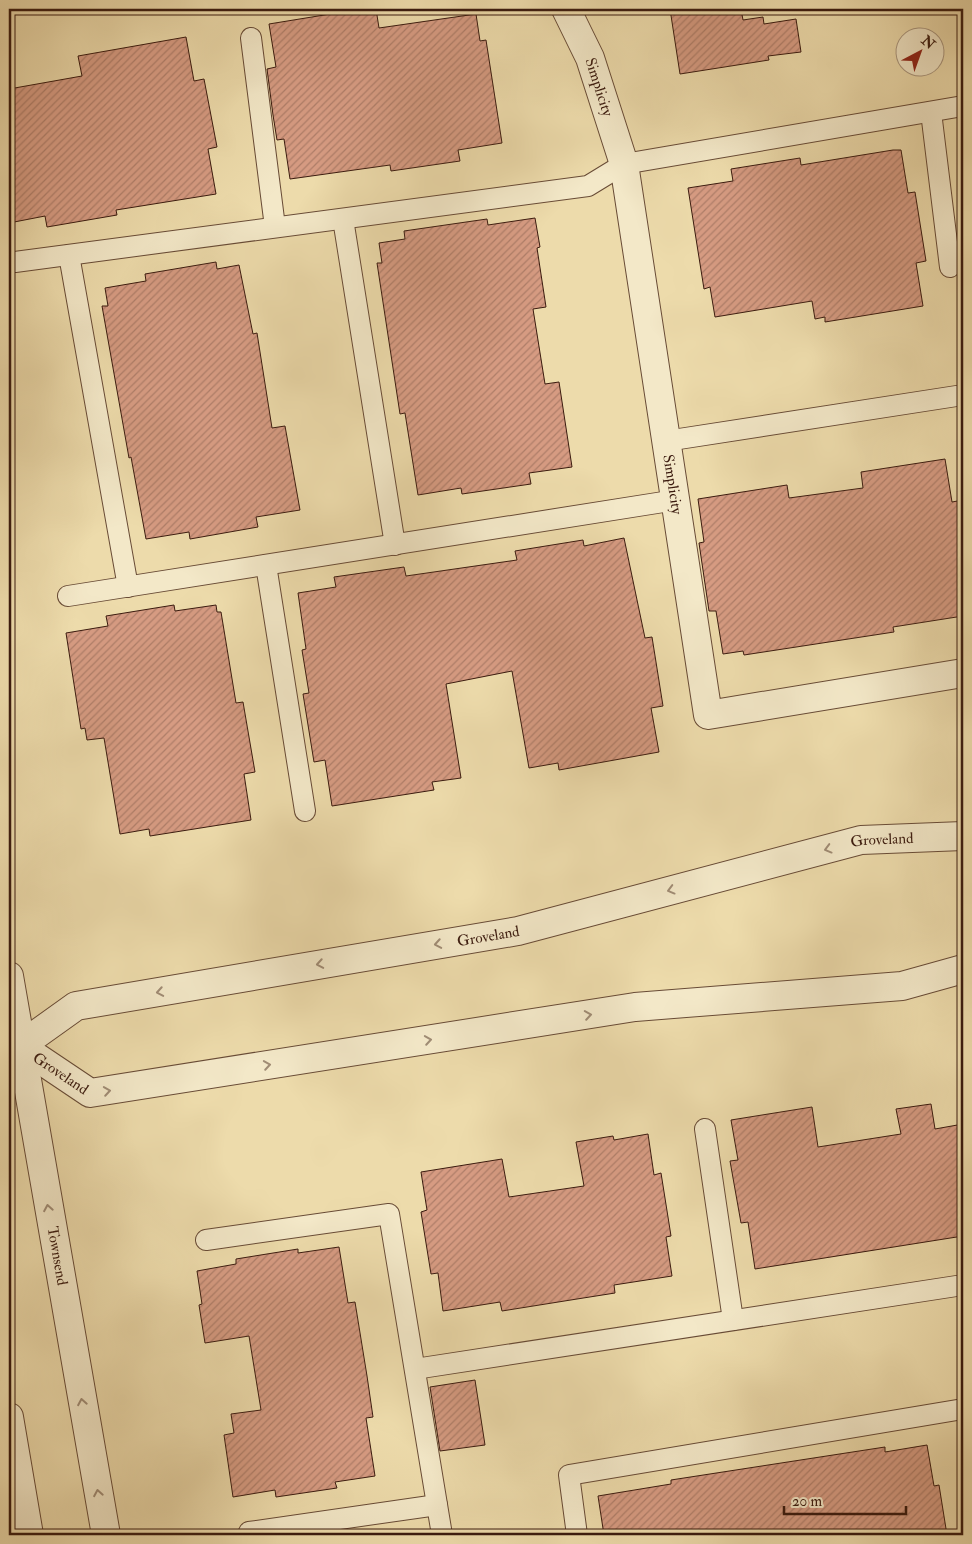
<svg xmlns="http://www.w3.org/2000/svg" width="972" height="1544" font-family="'IM FELL Double Pica',serif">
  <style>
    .building { fill: url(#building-hatch); stroke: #3b1b0f }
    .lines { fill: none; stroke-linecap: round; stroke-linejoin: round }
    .service-casing { stroke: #684b36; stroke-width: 22 }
    .minor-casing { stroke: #684b36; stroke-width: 30 }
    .tertiary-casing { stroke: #684b36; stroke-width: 30 }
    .service { stroke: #f3e8c8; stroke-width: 20 }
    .minor { stroke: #f3e8c8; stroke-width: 28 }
    .tertiary { stroke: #f3e8c8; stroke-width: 28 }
    .oneway { stroke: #a08c75 }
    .labels { text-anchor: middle; stroke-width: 4; stroke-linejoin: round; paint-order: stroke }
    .street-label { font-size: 15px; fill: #3b1b0f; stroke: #f3e8c8 }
  </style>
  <defs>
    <pattern id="building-hatch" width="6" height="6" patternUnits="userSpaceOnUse" patternTransform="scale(1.25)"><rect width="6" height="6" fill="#d69b82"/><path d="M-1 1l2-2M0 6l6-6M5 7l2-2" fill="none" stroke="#af7e69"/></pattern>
  </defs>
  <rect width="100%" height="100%" fill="#eddbab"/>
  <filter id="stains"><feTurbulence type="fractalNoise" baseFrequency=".004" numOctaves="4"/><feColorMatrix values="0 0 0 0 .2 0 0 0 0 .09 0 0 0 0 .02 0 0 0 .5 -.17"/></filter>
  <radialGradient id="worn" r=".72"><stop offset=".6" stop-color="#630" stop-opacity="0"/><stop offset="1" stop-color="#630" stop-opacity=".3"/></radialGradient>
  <g class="building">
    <path d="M361,9H376L379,28L476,14L480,41L486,40L502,143L458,150L460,161L391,171L390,165L290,179L284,139L277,140L273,115L267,69L276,67L269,24Z"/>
    <path d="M670,9H741L743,20L763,17L764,24L796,19L801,52L768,56L769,60L680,74Z"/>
    <path d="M186,37L194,81L204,79L217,147L208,149L216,194L116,210L117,215L47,227L45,216L9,223V89L82,76L78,56Z"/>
    <path d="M893,150H901L908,193L915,192L926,261L916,263L923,306L825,322V317L815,319L812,301L715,317L710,287L704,289L688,188L733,181L731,169L800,158L801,165Z"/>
    <path d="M535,218L540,247L537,248L546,307L533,309L545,384L559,382L572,467L529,473L531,484L462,494L461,488L418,495L405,413L400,414L377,263H382L379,243L405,239L404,231L487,219L488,225Z"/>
    <path d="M216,262L217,269L239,265L253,334L257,333L272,428L285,426L300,510L256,517L258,527L190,539L189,532L146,539L131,457L129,458L102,306H108L105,288L146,281L145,274Z"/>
    <path d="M945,459L952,502L963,500V616L893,627L894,632L744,655L743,651L723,654L716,611H709L699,543L704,542L698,499L787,485L789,498L863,488L861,472Z"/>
    <path d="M624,538L645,638L652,637L663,706L651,708L659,752L559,770L558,763L529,768L512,671L446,684L461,778L432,782L434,790L332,806L325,760L314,762L303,694L309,693L302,650L306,649L298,593L336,587L334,577L404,567L406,576L517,560L515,551L583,540L584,546Z"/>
    <path d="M174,605L175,611L216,605L217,612H221L236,703L243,702L255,772L244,774L251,820L150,836L149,829L120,834L104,738L87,740L85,728L81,729L66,633L108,626L106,616Z"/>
    <path d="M931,1104L935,1129L963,1124V1236L755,1269L748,1222L741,1223L730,1161L738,1160L731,1120L812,1107L818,1147L901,1134L896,1109Z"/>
    <path d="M648,1134L654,1175L661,1173L671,1236L666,1237L672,1276L614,1285L615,1293L577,1299L502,1311L500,1302L443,1311L438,1273L431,1274L421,1212L427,1210L421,1172L502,1159L509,1197L584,1186L576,1142L613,1136L614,1140Z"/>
    <path d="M339,1247L348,1303L355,1302L367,1376L373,1417L366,1418L375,1476L335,1482L337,1488L276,1497L275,1490L233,1497L224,1435L234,1433L231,1414L261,1410L249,1336L205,1343L199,1305L202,1304L197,1271L236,1264V1259L298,1249V1253Z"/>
    <path d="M475,1380L485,1445L440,1451L430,1387Z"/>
    <path d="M927,1445L934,1486L939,1485L947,1535H604L598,1496L671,1484V1480L885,1447V1452Z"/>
  </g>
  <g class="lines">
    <g class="service-casing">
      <g id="service">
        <path d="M251,38L275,227"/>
        <path d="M931,112L950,267"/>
        <path d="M343,219L395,545"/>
        <path d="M69,255L128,587"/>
        <path d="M15,262L588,186L624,164L963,106"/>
        <path d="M666,441L963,395"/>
        <path d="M266,565L305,811"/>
        <path d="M68,596L676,500"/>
        <path d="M705,1129L733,1320"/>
        <path d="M206,1240L389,1214L442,1535"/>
        <path d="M415,1369L963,1285"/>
        <path d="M249,1532L437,1505"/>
        <path d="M577,1535L569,1475L963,1409"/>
      </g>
    </g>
    <g class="minor-casing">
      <g id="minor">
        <path id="s1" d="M566,9L590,58L624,164L708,715L963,673"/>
      </g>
    </g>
    <g class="tertiary-casing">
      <g id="tertiary">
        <path id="s2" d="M9,976L106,1535"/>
        <path id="s3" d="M20,1046L90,1093L635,1007L902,986L963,969"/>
        <path id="s4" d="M9,1047L20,1046L76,1006L518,931L861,840L963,836"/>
        <path d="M9,1417L29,1535"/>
      </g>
    </g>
    <use href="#service" class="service"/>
    <use href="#minor" class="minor"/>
    <use href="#tertiary" class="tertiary"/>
  </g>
  <defs><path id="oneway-chevron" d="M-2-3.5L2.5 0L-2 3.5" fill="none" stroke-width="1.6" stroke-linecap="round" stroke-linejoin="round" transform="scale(1.25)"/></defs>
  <g class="oneway">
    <use href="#oneway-chevron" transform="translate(828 849) rotate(165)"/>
    <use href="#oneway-chevron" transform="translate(671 890) rotate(165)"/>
    <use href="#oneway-chevron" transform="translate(438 944) rotate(170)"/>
    <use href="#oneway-chevron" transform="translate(320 964) rotate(170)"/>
    <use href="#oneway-chevron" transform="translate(160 992) rotate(170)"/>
    <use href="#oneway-chevron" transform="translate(588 1015) rotate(-9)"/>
    <use href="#oneway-chevron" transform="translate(428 1040) rotate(-9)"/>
    <use href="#oneway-chevron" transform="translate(267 1065) rotate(-9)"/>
    <use href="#oneway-chevron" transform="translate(107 1091) rotate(-9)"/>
    <use href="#oneway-chevron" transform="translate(48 1208) rotate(-100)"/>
    <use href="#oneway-chevron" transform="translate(82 1402) rotate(-100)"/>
    <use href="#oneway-chevron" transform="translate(98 1493) rotate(-100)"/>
  </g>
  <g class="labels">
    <g class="street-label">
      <text dy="5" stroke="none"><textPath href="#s1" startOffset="85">Simplicity</textPath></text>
      <text dy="5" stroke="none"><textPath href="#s1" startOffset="490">Simplicity</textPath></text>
      <text dy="5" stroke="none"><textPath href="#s4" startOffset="904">Groveland</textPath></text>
      <text dy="5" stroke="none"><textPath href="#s4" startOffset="498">Groveland</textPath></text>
      <text dy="5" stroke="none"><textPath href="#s3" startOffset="49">Groveland</textPath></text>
      <text dy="5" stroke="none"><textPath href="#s2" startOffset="284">Townsend</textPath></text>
    </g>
  </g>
  <rect width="972" height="1544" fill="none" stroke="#eddbab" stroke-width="30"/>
  <rect x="10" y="10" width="952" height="1524" fill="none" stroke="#3b1b0f" stroke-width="2.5"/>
  <rect x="15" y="15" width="942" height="1514" fill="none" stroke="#3b1b0f"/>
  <g transform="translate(920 52) rotate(41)"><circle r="24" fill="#f3e8c8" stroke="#a9967e"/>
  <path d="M0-4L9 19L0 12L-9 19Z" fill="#8f2418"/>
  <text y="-8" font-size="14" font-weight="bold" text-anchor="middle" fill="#3b1b0f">N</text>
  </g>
  <path d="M784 1506v8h122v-8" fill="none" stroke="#3b1b0f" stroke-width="2.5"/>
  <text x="792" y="1506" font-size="15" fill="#3b1b0f" stroke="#f3e8c8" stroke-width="4" paint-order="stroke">20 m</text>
  <rect width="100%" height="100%" filter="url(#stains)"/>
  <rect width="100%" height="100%" fill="url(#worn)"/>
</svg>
